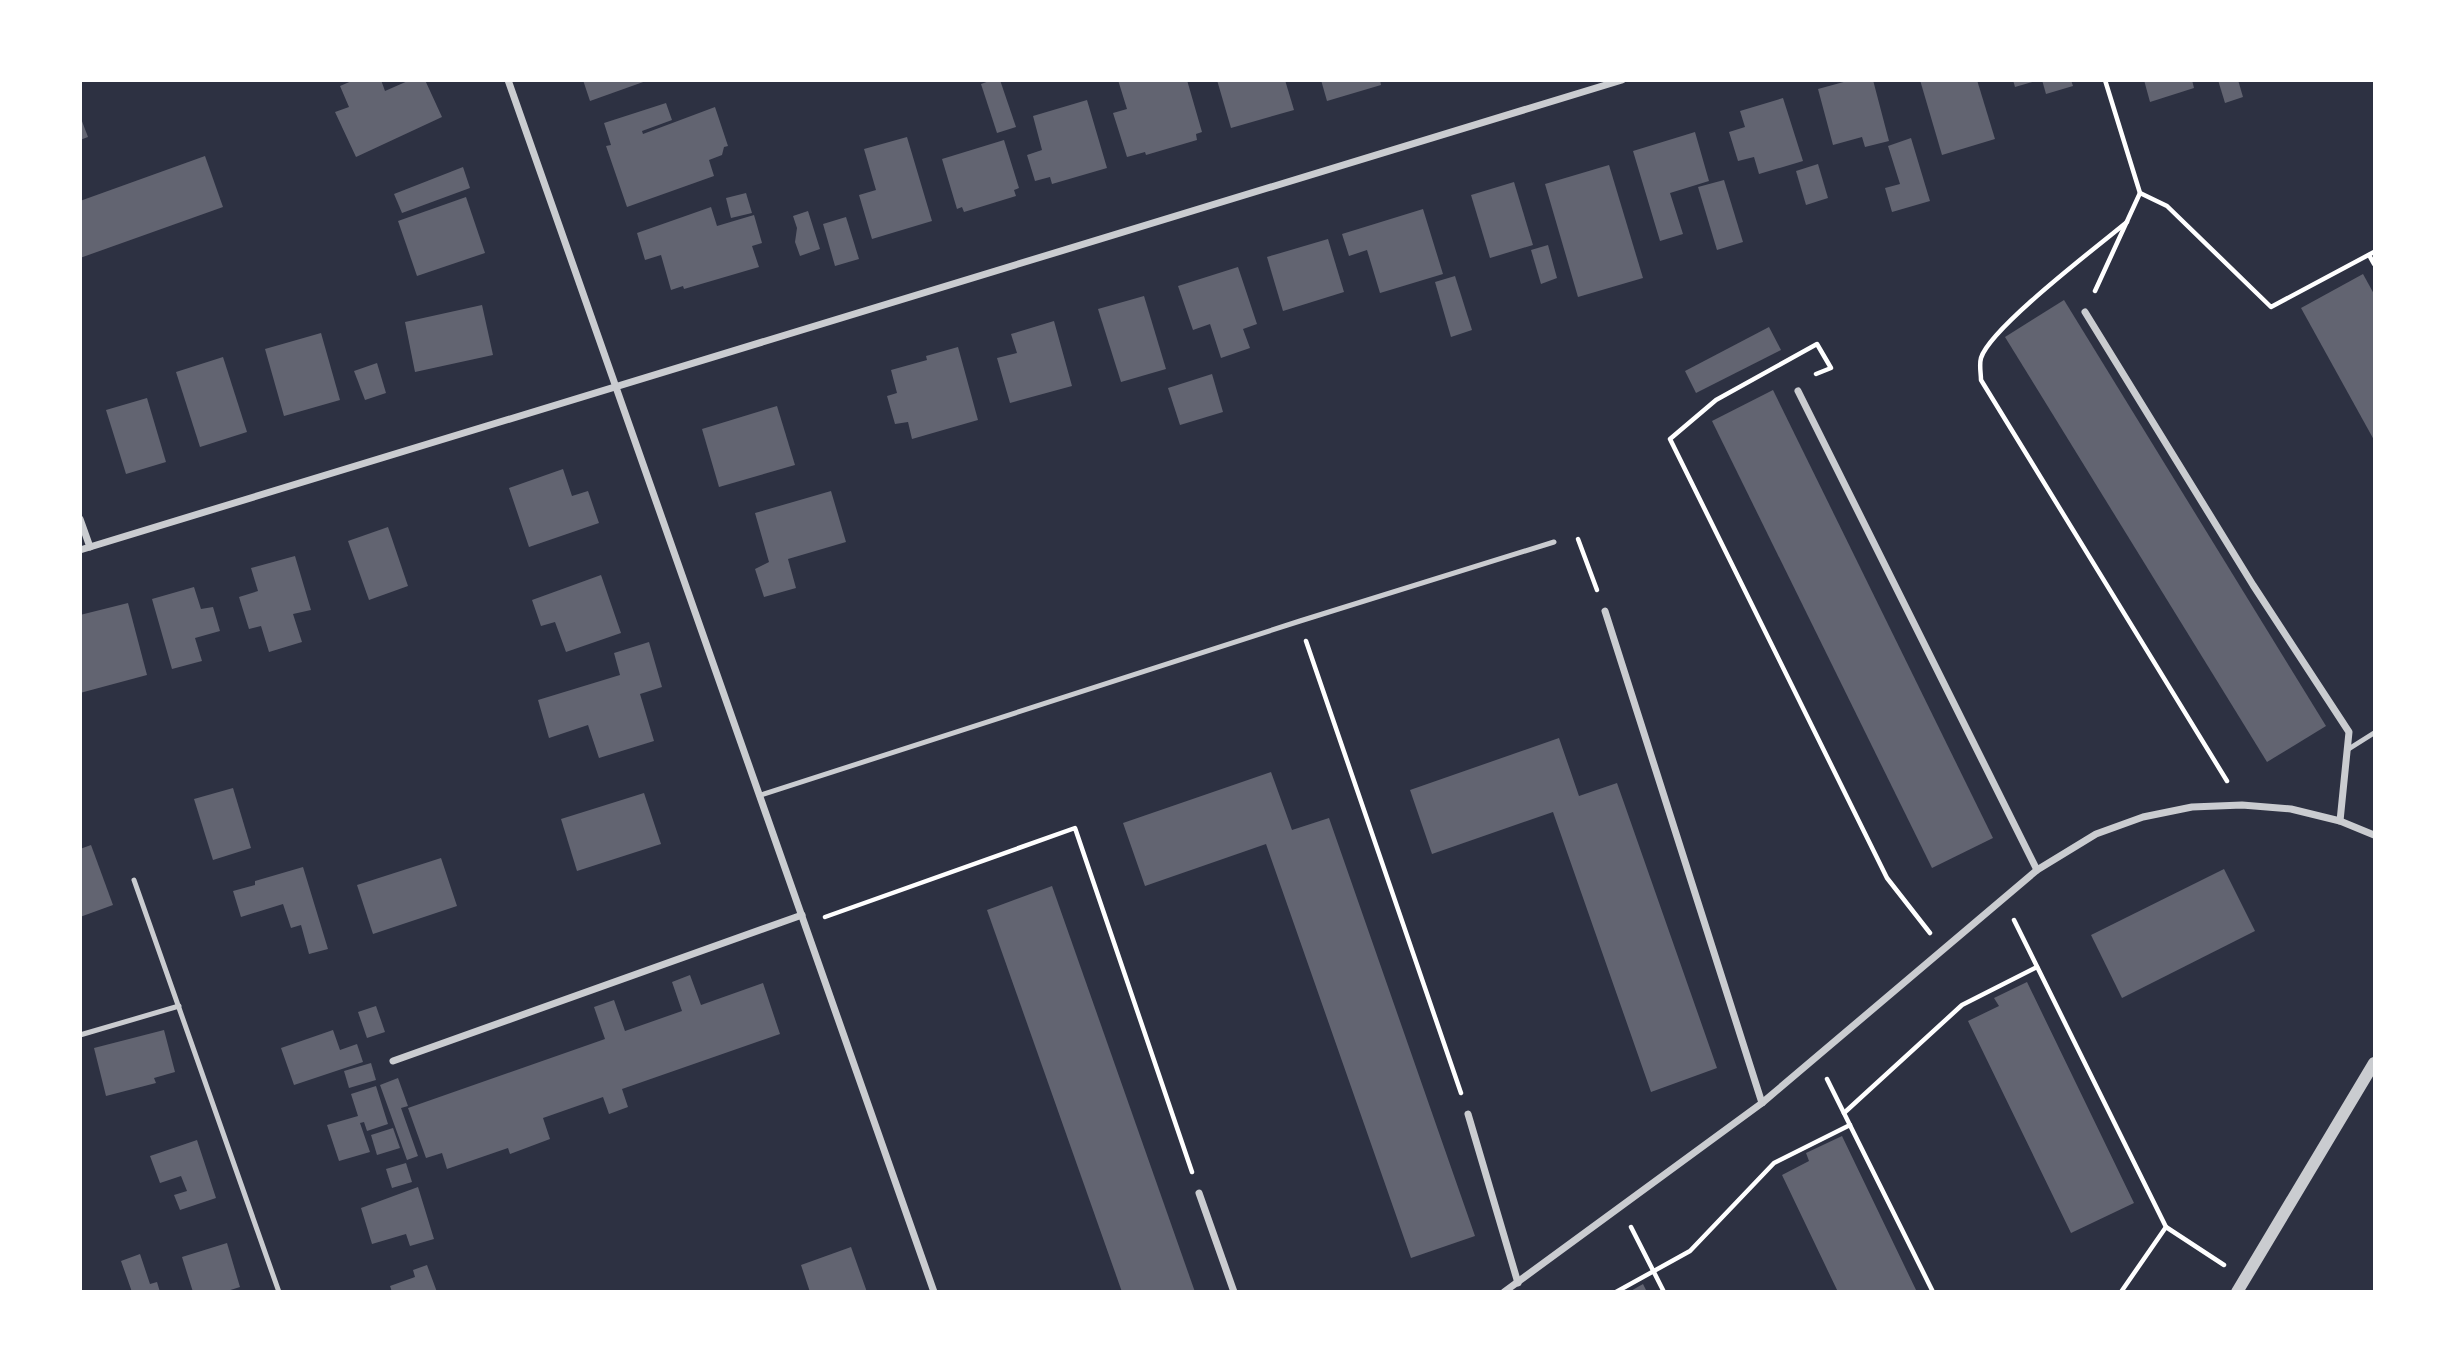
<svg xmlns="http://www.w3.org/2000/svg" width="2455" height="1372" font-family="'DM Sans',sans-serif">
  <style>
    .building { fill: #626471 }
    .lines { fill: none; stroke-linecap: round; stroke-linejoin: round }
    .path { stroke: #fff; stroke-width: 4.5 }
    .service { stroke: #caccd0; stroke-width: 5 }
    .minor { stroke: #caccd0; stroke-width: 7 }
    .tertiary { stroke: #caccd0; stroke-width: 12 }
  </style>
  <rect width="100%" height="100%" fill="#2d3142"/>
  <g class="building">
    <path d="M354,80H381L385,91L410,80H425L442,117L356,157L335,112L349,107L340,86Z"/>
    <path d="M583,80H646V81L590,101Z"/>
    <path d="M992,80H1000L1016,127L997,133L981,84Z"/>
    <path d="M1118,80H1187L1202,132L1196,134L1197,140L1146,155L1145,152L1127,157L1113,113L1127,109Z"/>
    <path d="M1217,80H1285L1294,110L1231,128Z"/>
    <path d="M1321,80H1380L1381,85L1327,101Z"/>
    <path d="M1851,80H1873L1889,141L1865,147L1862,137L1833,145L1818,89Z"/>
    <path d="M1920,80H1977L1995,139L1942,155Z"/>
    <path d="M2013,80H2036V81L2015,87Z"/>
    <path d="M2042,80H2071L2073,86L2046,94Z"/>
    <path d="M2144,80H2192L2194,88L2150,102Z"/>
    <path d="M2218,80H2238L2243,97L2225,103Z"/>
    <path d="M1783,98L1803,161L1759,174L1754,157L1738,161L1729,132L1745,127L1740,111Z"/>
    <path d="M1087,100L1107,168L1052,184L1050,177L1035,181L1027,155L1042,150L1033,116Z"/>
    <path d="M666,103L672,120L642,131L643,134L715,107L728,146L724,147L722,155L709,160L714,176L627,207L606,146L611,145L604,123Z"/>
    <path d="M80,116L88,137L80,140Z"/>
    <path d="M1695,132L1709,181L1670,193L1683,234L1660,241L1633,151Z"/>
    <path d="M907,137L932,221L872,239L859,195L876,190L864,149Z"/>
    <path d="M1911,138L1930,201L1892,212L1885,188L1900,184L1888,146Z"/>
    <path d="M1004,140L1019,188L1014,190L1016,196L964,212L962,207L957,209L942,159Z"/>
    <path d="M205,156L223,207L80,258V201Z"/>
    <path d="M1818,164L1828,198L1806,205L1796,171Z"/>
    <path d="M1609,165L1643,278L1578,297L1545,184Z"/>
    <path d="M463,167L470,188L402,213L394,194Z"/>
    <path d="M1724,180L1743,242L1717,250L1698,187Z"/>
    <path d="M1514,182L1533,245L1490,258L1471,195Z"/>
    <path d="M746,193L752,213L731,218L726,198Z"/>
    <path d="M466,197L485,253L417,276L398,221Z"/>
    <path d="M711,207L717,226L754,215L762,243L752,246L759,267L684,289L683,286L671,290L661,255L645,260L637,233Z"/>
    <path d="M1423,209L1443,274L1380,293L1367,250L1349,256L1342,234Z"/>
    <path d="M808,211L820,249L800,256L795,242L797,228L793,216Z"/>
    <path d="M846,217L859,259L835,266L823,224Z"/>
    <path d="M1328,239L1344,292L1283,311L1267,257Z"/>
    <path d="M1548,245L1557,278L1541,284L1531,250Z"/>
    <path d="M1238,267L1257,324L1243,329L1250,348L1221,358L1210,324L1193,330L1178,286Z"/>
    <path d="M2363,274L2374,294V440L2301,308Z"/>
    <path d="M1455,276L1472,330L1451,337L1435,282Z"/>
    <path d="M1144,296L1166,369L1121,382L1098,309Z"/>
    <path d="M2064,300L2326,726L2267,762L2005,337Z"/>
    <path d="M482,305L493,355L415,372L405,322Z"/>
    <path d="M1054,321L1072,386L1010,403L997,358L1017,353L1011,334Z"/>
    <path d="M1769,327L1781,350L1696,393L1685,371Z"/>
    <path d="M321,333L340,400L284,416L265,349Z"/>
    <path d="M958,347L978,420L912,439L908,422L895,424L887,396L897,393L891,370L927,360L926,356Z"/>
    <path d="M223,357L247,432L200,447L176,372Z"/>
    <path d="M377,363L386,393L365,400L354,371Z"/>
    <path d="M1212,374L1223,412L1180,425L1168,388Z"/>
    <path d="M1773,390L1993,838L1932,868L1712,421Z"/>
    <path d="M147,398L166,462L126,474L106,410Z"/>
    <path d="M777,406L795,465L719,487L702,429Z"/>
    <path d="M563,469L572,496L588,491L599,523L529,547L509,488Z"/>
    <path d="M831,491L846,542L788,559L796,588L764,597L755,569L769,562L755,513Z"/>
    <path d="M388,527L408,586L369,600L348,541Z"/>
    <path d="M295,556L311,610L293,614L302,642L269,652L261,626L249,629L239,597L258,591L251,568Z"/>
    <path d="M601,575L621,633L566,652L555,622L541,626L532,600Z"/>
    <path d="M194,587L201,609L213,607L220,631L195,638L202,661L172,669L152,599Z"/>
    <path d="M128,603L147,675L80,693V615Z"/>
    <path d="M649,642L662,687L640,694L654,741L599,758L588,725L549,738L538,700L620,675L614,653Z"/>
    <path d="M1559,738L1579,796L1617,783L1717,1068L1651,1092L1553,812L1432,854L1410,790Z"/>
    <path d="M1271,772L1292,830L1329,818L1475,1236L1411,1258L1266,844L1145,886L1123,823Z"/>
    <path d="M233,788L251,848L213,860L194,799Z"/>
    <path d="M644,793L661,844L577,871L561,819Z"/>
    <path d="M91,845L113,905L80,917V849Z"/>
    <path d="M441,858L457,906L373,934L357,885Z"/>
    <path d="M303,867L328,949L309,954L301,925L291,928L283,904L241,917L233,891L255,885V881Z"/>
    <path d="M2224,869L2255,931L2122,998L2091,935Z"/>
    <path d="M1052,886L1195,1292H1122L987,910Z"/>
    <path d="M690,975L701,1005L763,983L780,1034L622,1089L628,1107L609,1114L603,1097L543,1118L550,1139L510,1154L508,1148L447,1169L442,1153L426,1158L408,1108L605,1039L594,1007L614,1000L625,1031L682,1011L672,982Z"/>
    <path d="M2027,982L2134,1203L2071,1233L1968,1021L1999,1006L1994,998Z"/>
    <path d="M376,1006L385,1032L367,1038L358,1012Z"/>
    <path d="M164,1030L175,1072L154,1078L156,1083L106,1096L94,1048Z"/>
    <path d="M333,1030L340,1050L357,1044L363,1062L294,1085L281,1048Z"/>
    <path d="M371,1063L376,1080L349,1088L344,1071Z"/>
    <path d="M398,1078L408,1106L401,1108L418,1156L407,1160L380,1085Z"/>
    <path d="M376,1086L388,1124L367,1131L364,1122L360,1123L370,1152L339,1161L327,1125L358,1116L351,1094Z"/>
    <path d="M393,1128L400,1148L377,1155L371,1135Z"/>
    <path d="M1842,1136L1917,1292H1838L1782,1175L1809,1161L1806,1153Z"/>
    <path d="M197,1140L216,1198L180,1210L174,1195L187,1191L181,1176L160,1183L150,1156Z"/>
    <path d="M406,1163L412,1182L392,1188L386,1169Z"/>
    <path d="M418,1187L434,1239L410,1246L406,1234L372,1244L361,1208Z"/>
    <path d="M227,1243L240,1287L224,1292H193L182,1257Z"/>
    <path d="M851,1247L867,1292H810L801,1265Z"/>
    <path d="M140,1254L150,1284L157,1282L160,1292H132L121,1261Z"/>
    <path d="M427,1265L437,1292H392L390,1286L415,1277L413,1270Z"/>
    <path d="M1643,1284L1647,1292H1629Z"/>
  </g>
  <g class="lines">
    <g class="path">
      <path d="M2105,80L2140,193L2167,206L2271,307L2374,252"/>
      <path d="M2127,222C2098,246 1990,328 1981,358C1979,365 1981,373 1981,380L2227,781"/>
      <path d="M2369,255L2374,264"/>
      <path d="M2095,291L2140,193"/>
      <path d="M1816,374L1831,368L1817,344L1716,400L1670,439L1887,878L1930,933"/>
      <path d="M1578,539L1597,590"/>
      <path d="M1306,641L1461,1093"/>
      <path d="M825,917L1075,828L1192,1172"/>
      <path d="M2014,920L2166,1227"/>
      <path d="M1827,1079L1933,1292"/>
      <path d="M1844,1113L1962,1005L2037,967"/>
      <path d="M1631,1227L1664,1292"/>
      <path d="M1616,1292L1690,1251L1774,1163L1850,1125"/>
      <path d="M2121,1292L2166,1227L2224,1265"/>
    </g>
    <g class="service">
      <path d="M2347,750L2374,733"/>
      <path d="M761,795L1300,621L1554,542"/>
      <path d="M134,880L279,1292"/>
      <path d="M80,1035L179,1006"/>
    </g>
    <g class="minor">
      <path d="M508,80L934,1292"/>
      <path d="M2085,312L2253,585L2349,732L2340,821"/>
      <path d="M1798,391L2037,870"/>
      <path d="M80,519L90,547"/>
      <path d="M80,550L1622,80"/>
      <path d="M1605,611L1762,1103"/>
      <path d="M393,1061L802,915"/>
      <path d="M1468,1114L1518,1283"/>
      <path d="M1199,1193L1234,1292"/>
      <path d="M1504,1292L1762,1103L2037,870L2096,834L2143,817L2192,807L2242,805L2291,809L2340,821L2374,835"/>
    </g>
    <path class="tertiary" d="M2237,1292L2374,1063"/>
  </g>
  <rect width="2455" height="1372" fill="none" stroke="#ffffff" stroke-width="164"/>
</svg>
